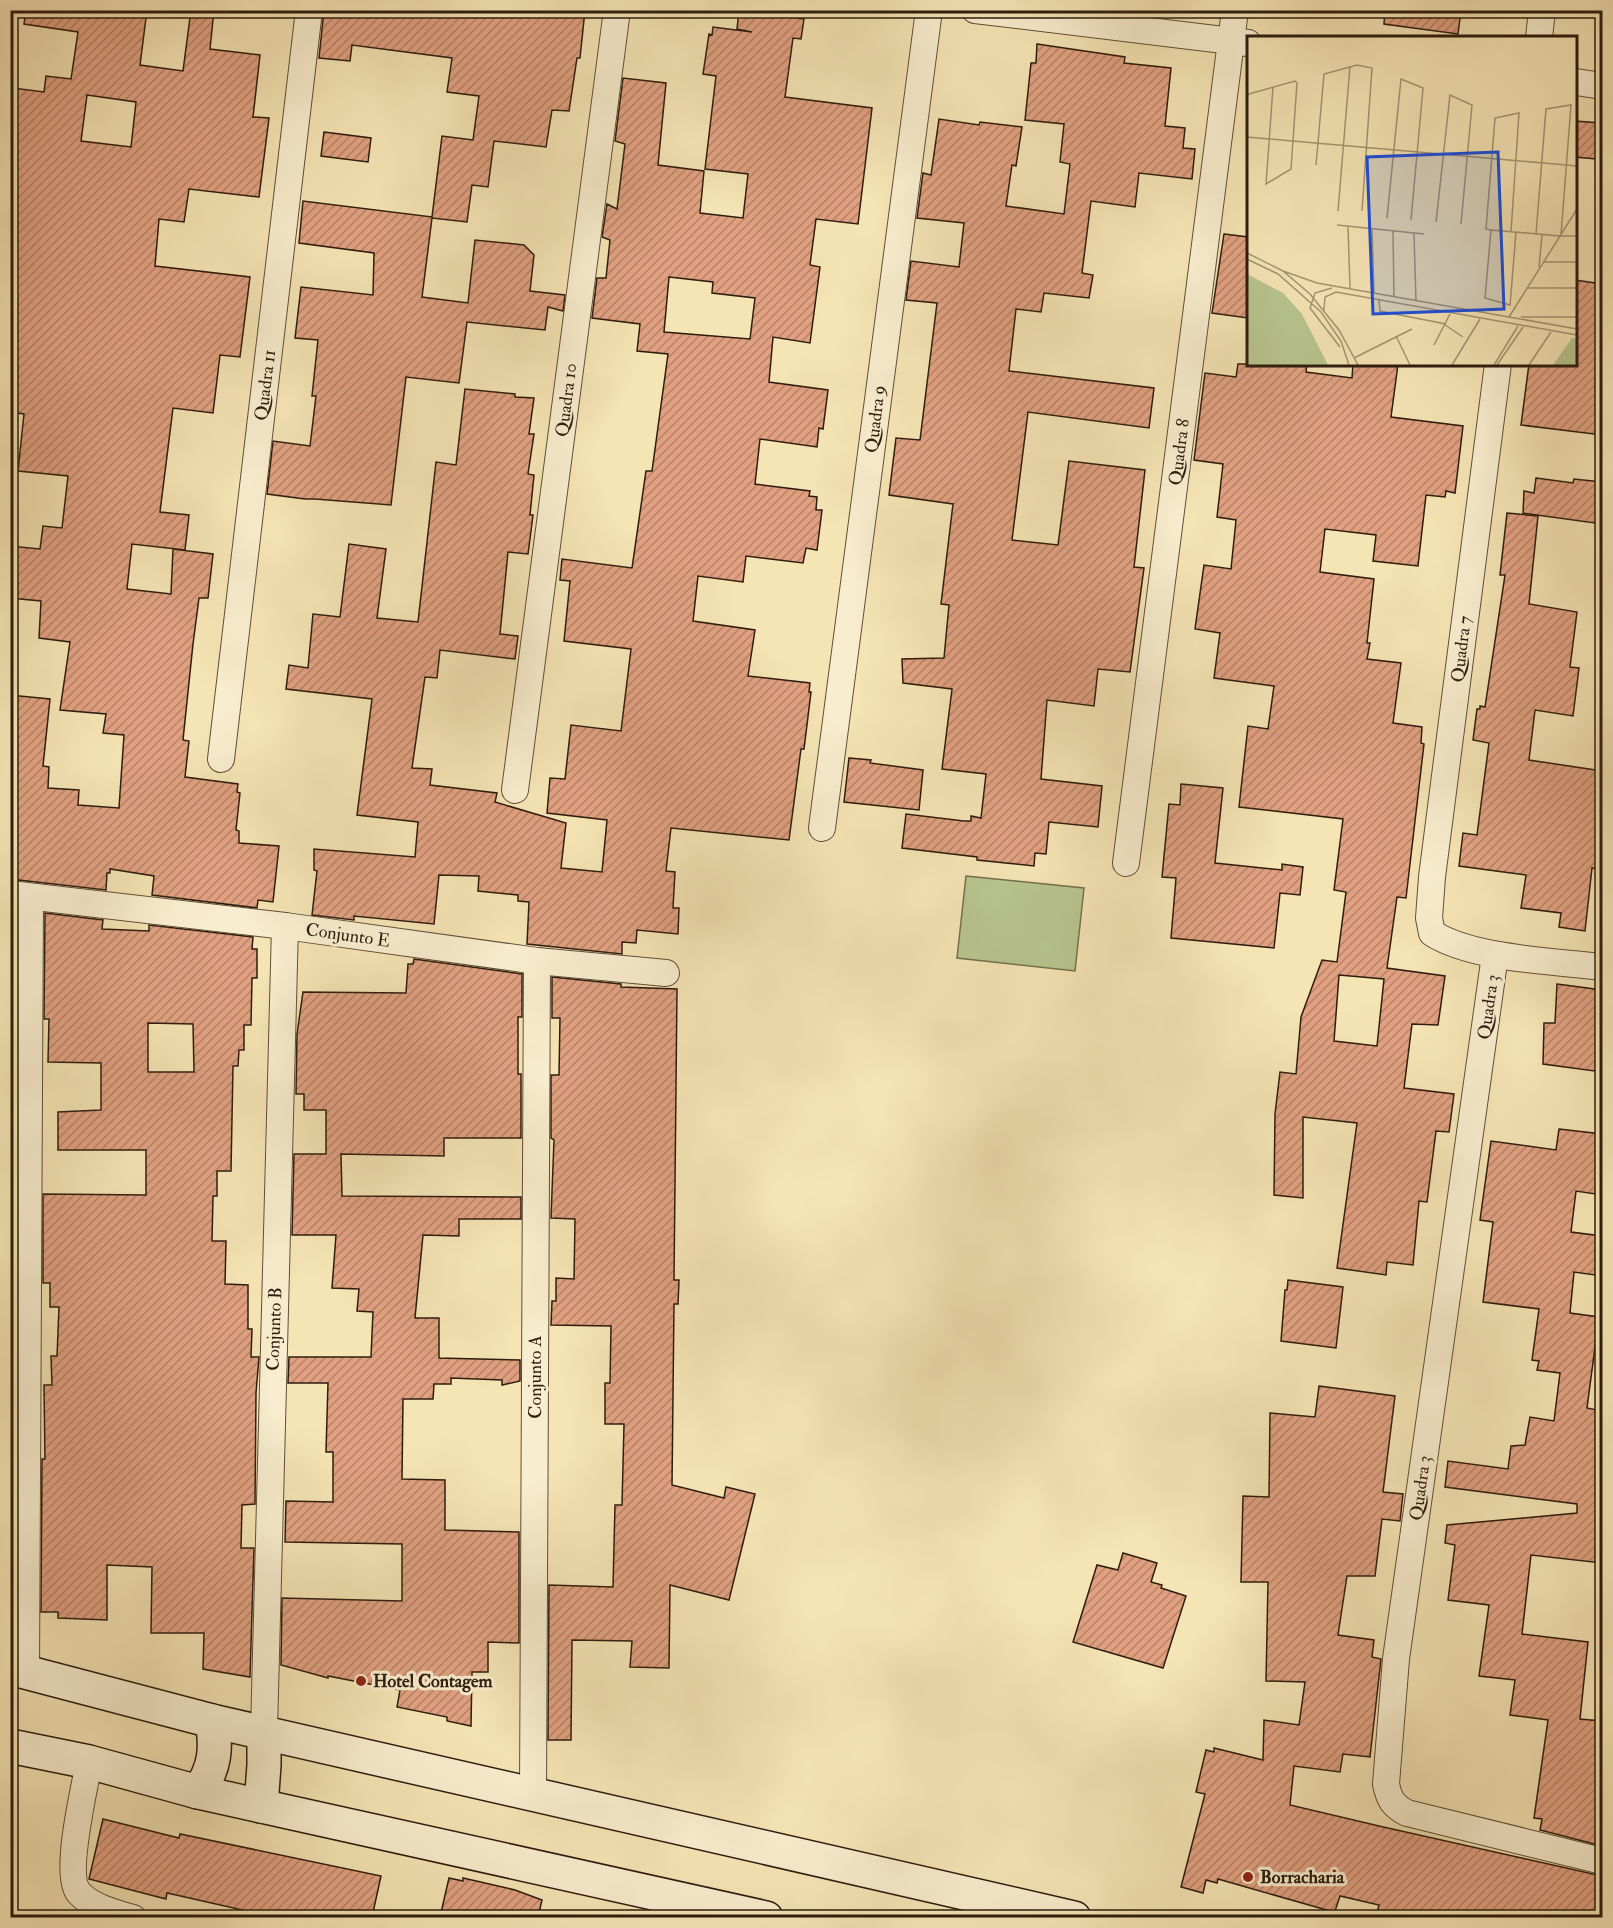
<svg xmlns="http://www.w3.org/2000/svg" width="1613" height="1928" font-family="'IM FELL Double Pica',serif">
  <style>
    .pitch { fill: #b8c58f; stroke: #73704f; stroke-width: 1.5 }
    .building { fill: url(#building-hatch); stroke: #2e1c0f; stroke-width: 1.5; fill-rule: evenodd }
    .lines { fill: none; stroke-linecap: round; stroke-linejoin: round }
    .minor-casing { stroke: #604e38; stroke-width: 28 }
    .secondary-casing { stroke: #2e1c0f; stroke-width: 36 }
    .minor { stroke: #f8edce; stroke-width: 26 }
    .secondary { stroke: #f8edce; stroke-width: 33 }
    .poi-dot { fill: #8f2418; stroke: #f8edce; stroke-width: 2 }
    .labels { text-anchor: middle; stroke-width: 6; stroke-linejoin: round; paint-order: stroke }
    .street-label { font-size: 18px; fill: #2e1c0f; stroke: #f8edce }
    .poi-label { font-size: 18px; font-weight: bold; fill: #2e1c0f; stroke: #f8edce; text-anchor: start }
    .inset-road { fill: none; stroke: #a59472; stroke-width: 1.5 }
    .view { fill: #1d4ed8; fill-opacity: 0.15; stroke: #1d4ed8; stroke-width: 3 }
    .inset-edge { fill: none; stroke: #2e1c0f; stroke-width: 3 }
  </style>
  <defs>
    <pattern id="building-hatch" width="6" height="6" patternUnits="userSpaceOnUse" patternTransform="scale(1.5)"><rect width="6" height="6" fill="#e1a181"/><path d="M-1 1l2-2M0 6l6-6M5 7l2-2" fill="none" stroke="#b78268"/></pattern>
  </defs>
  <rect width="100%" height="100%" fill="#f5e4b4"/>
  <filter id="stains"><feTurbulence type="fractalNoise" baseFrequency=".00333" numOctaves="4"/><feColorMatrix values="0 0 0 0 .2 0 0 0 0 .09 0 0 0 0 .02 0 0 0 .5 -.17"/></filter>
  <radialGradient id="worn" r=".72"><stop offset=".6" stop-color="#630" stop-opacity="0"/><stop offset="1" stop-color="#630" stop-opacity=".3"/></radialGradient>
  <path class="pitch" d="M966,876L1084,888L1075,971L957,958Z"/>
  <g class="building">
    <path d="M26,10H71L110,16L111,10H147L140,65L183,71L191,10H214L210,49L260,55L253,117L269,118L259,197L189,189L184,222L159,219L155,266L250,277L240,357L220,355L213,413L173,408L160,512L189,515L185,550L132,544L127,589L171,594L173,549L213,554L208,598H199L193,644L183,740L189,741L185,777L238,784L237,792L240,793L236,830L239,831V843L279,846L273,902L258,900L257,908L152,895L154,876L110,869V873H107L106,890L10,879V695L50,699L43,766L49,767L48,788L79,790L78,805L119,808L124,735L103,733L106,714L60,710L70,642L39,638L41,601L10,598V546L40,549L43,526L62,528L68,476L18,471L24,414L10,412V112L13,88L44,92L46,76L71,79L78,32L24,24ZM87,95L136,102L131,147L81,141Z"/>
    <path d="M324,10H585L580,58H577L569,111L552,110L546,147L494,141L488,187L472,185L467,222L432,218L422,297L468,303L475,240L524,245L534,255L530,291L565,295L563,311L548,307L545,330L467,322L459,383L406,377L391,505L315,499H305L267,494L273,441L310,446L316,396H312L318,340L295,338L301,287L373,295L374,253L299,243L303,201L432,217L442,136L473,140L479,96L447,92L452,58L352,45L350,61L319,58Z"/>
    <path d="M1385,10H1461L1458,34L1384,24Z"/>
    <path d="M739,11L804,19L801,39L793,38L785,97L872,108L858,224L816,219L810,265L820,267L810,343L773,337L769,382L828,390L823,429L819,428L817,447L760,439L755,484L810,491L809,496L817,497L816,510H822L817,550L806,548L803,563L746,556L743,582L698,576L693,621L755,630L748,676L810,683L809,692H811L804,749H801L789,840L671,828L666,871L675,872L673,908H679L678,934L637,930L636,943L622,942V954L527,944L529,902L518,901V895L478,891L479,876L439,875L434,924L354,916V920L312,915L317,871L314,870V849L415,857L418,822L357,815L372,699L286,689L289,665L308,668L313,614L340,617L349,544L386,549L377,618L418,622L436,462L456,465L465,389L515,394V397L534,398L529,434H534L528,474L534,475L530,515H533L528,554L508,552L500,634L518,636L515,659L440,650L437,678L425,677L412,768L432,769L430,785L497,793L495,802L566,823L561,868L602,872L607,820L547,813L550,778L565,779L571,725L621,731L631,649L564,641L570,581L560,580L562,559L632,568L646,471H652L668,354L637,351L640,324L592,318L597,278H606L610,240L602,237L607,204L617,209L625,144L615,141L623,78L666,83L658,165L704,171L700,213L743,218L748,174L705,169L716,76L703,74L709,34L712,35L713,27L752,32L737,29ZM669,277L713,282L712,293L755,298L750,339L664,332Z"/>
    <path d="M1037,44L1125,57L1124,63L1171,68L1165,126L1185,128L1183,148L1195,149L1192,179L1139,173L1135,207L1091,201L1082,273L1093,275L1089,298L1044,293L1041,312L1016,309L1009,371L1154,388L1149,428L1028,412L1012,540L1058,545L1069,461L1145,470L1134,567L1144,568L1130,672L1098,669L1094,706L1047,700L1041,779L1102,786L1098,827L1049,822L1046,854L1035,853L1034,866L977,860V857L902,848L906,814L964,821H971V816L981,818L986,774L942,769L952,689L903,683L902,659L944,658L949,605L941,604L953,504L889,495L896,438L920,440L937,303L906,300L911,261L959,267L964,223L917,218L923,173L931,175L939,119L979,125L980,122L1022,127L1016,166L1012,165L1006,206L1064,214L1070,164L1060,162L1064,124L1025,120L1031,63H1036Z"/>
    <path d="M1575,121L1600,123L1596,159L1575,157Z"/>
    <path d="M324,132L371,138L368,162L321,156Z"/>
    <path d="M1224,234L1248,237V318L1212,313Z"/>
    <path d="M1575,280L1602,284V435L1521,425L1529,364H1575Z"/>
    <path d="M1238,364H1307L1306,372L1352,378L1353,364H1398L1391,417L1463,426L1455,493L1446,491L1445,497L1426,495L1418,566L1373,561L1376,535L1325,529L1320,572L1374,579L1367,643H1370L1367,659L1401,663L1393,723L1422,727L1421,743L1424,744L1406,898L1397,897L1387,968L1445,976L1438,1025L1412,1024L1404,1088L1454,1094L1449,1132L1436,1131L1427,1202L1419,1201L1413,1265L1387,1262L1386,1275L1337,1268L1357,1123L1303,1117V1198L1274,1195L1275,1114L1280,1072L1296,1074L1301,1017L1322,960L1337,962L1346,892L1334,890L1343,819L1239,807L1248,726L1268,729L1274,686L1214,678L1220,633L1195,629L1204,565L1231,569L1236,520L1217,517L1223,464L1194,460L1205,373L1236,377ZM1339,975L1384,979L1377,1046L1334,1041Z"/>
    <path d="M1536,478L1573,483L1574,479L1602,482V524L1523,513L1524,491L1534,493Z"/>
    <path d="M1507,513L1538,516L1529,604L1577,612L1570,667L1579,668L1573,716L1535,710L1529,760L1602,771V870L1592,868L1585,931L1559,927L1561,913L1521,908L1526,875L1459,866L1463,833L1477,835L1489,743L1473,740L1477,709H1480V706L1485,707L1505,575H1500Z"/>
    <path d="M849,758L871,760L870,763L923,770L919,810L844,802Z"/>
    <path d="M1181,784L1223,788L1215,863L1282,870V864L1303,867L1300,895L1280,893L1274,948L1171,938L1176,878L1162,877L1169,804L1180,805Z"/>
    <path d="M45,913L103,920L102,929L149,931V925L253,937L252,949H257V978H252L251,1025H244V1050H239L238,1066H233L231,1171H217V1196H213L212,1241H226L225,1284L248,1285V1329H252L251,1357H259L256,1393L255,1504L242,1505L241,1548H254L250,1677L203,1669L204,1633H151L152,1567L107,1565V1620L58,1618V1612H41L42,1459H45L44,1385H52L51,1356H57L59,1307H50V1283H43V1194L146,1195V1150H58V1112L101,1110V1063L48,1062L49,1019H44ZM148,1023L193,1024L194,1072H148Z"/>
    <path d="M414,959L522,974V1017H518V1074H521V1138H444V1156L341,1154L342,1196L521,1197V1219H459V1236L423,1235L415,1318H439V1358L520,1360V1381L502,1385V1380L451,1378V1384H434L433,1399H403L402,1479L445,1480V1530L519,1532V1643L488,1642V1672H472L471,1726L447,1721V1717L397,1707L400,1690L328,1676V1678L281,1665L282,1598L402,1601V1544L285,1542L286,1501L333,1502V1452H326L328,1383H288L289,1357H371L373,1312L357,1311L359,1289L332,1288L336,1235H292L294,1154H326V1110H304V1094H296L297,1034L303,992L406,993L408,964H413Z"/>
    <path d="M552,977L621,984V987L677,989L674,1280H679L678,1304H674L672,1485L724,1498L726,1487L755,1494L729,1600L670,1585L669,1668L630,1667L632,1641L572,1640L571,1740H548L549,1585L613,1587L615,1505H622L624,1424H605V1383H610L611,1326L551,1325L552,1301H556V1278L574,1279L575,1219L551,1218L554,1140L551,1138V1075H559L560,1018H552Z"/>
    <path d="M1557,984L1602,990V1072L1543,1064L1544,1023H1555Z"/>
    <path d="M1559,1129L1602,1134V1195L1576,1191L1571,1232L1602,1236V1276L1574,1272L1570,1313L1599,1317L1587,1408L1602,1411V1563L1531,1555L1522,1634L1588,1642L1580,1719L1602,1721V1846L1540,1830L1542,1819L1534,1818L1548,1720L1510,1715L1515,1680L1479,1676L1489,1605L1448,1600L1455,1545L1445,1543L1447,1525L1577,1513V1504L1445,1487L1448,1461L1508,1469L1511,1446L1525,1445L1530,1417L1554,1421L1560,1373L1537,1370L1539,1361L1532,1360L1539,1309L1483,1302L1493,1222L1480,1220L1491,1141L1556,1150Z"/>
    <path d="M1288,1280L1343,1287L1336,1348L1281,1341L1285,1290H1287Z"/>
    <path d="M1319,1386L1395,1396L1383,1492L1403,1494L1400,1521L1382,1519L1375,1576H1347L1338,1635L1374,1640L1372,1657L1381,1659L1370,1757L1343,1754L1340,1772L1294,1766L1290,1805L1379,1826L1602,1876V1917H1394L1377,1913L1379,1905L1340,1896L1335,1911H1330L1218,1879L1217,1883L1206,1880L1203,1893L1181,1887L1205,1794L1196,1792L1206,1750L1214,1752V1748L1263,1760L1264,1720L1299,1725L1305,1682L1266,1681L1268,1582H1241L1243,1496L1269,1497L1270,1413L1315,1417Z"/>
    <path d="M1123,1553L1157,1563L1151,1582L1162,1585L1161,1588L1186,1596L1163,1668L1073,1642L1097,1565L1118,1570Z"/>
    <path d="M103,1819L179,1838L180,1834L381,1876L372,1917H246L247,1911L167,1893L166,1899L89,1879Z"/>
    <path d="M449,1878L463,1881V1878L515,1890L542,1900L538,1917H440Z"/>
  </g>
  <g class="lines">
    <g class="minor-casing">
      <g id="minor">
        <path d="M975,10L1248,43"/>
        <path d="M1539,38L1542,10"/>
        <path d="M1576,82L1602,86"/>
        <path d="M1498,364L1432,877L1429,918L1432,933C1472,959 1554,961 1602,967"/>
        <path d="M221,759L309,10"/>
        <path d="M515,790L617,10"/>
        <path d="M822,828L929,10"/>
        <path d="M1126,863L1235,10"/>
        <path d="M10,894L285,926L537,961L666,973"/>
        <path d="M1495,955L1396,1659L1386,1784C1389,1799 1393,1806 1407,1813L1602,1861"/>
        <path d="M26,1672L30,897"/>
        <path d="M264,1731L285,926"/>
        <path d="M89,1762C85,1787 63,1875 79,1893C92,1907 115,1913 133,1918"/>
        <path d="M533,1793L537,961"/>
      </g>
    </g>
    <g class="secondary-casing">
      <g id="secondary">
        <path d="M10,1668L212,1721L1074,1918"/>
        <path d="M10,1746L89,1762L198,1792L261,1806L766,1918"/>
        <path d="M198,1792C215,1769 217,1748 212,1721"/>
        <path d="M261,1806L264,1765V1731"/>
      </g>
    </g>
    <use href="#minor" class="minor"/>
    <use href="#secondary" class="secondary"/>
  </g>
  <g class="poi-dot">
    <circle cx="361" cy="1681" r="6"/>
    <circle cx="1248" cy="1877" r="6"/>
  </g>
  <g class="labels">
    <g class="street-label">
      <text transform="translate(265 385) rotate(-83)" y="6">Quadra 11</text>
      <text transform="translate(566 400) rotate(-83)" y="6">Quadra 10</text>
      <text transform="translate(875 419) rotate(-83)" y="6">Quadra 9</text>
      <text transform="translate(1179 452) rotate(-83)" y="6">Quadra 8</text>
      <text transform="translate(1461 649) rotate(-83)" y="6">Quadra 7</text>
      <text transform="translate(348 935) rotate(8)" y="6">Conjunto E</text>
      <text transform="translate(1488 1007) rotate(-82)" y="6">Quadra 3</text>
      <text transform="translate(274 1329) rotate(-88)" y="6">Conjunto B</text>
      <text transform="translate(535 1377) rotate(-90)" y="6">Conjunto A</text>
      <text transform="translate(1420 1488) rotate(-82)" y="6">Quadra 3</text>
    </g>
    <g class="poi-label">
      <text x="373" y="1687">Hotel Contagem</text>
      <text x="1260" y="1883">Borracharia</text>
    </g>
  </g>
  <g transform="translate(1247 36)">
    <rect width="330" height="330" fill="#f5e4b4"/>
    <path d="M0,238L36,257L55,278L81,329H0ZM325,302H330V329H306Z" fill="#b8c58f"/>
    <path class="inset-road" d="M0,60L2,58L48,45L50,47L44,133L19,148L26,51M0,101L330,130M69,129L77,38L110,29L125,32L115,175M91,175L103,30M140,182L154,43L176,52L164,184M189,186L203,59L225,69L214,188M90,189L177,198M101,190L103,252M125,194L127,257M244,194L238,262L263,269M146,195L147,261M264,196L272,77L248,82L239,193L244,194L313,200H330M167,198L169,265M289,198L299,73L324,69L314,199M0,217L36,235L63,258L92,294L111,329M0,223L31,238L74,276L94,305L102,329M297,226H330M292,231L295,199M36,235L70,247L330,293M85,252L68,257L63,272L93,311M280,252H330M132,264L133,275L199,288M263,270L269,196M77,274L78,261L89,256L330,299M262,281L330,173M274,281H330M198,289L216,301M149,300L163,329M187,309L203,278M107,322L165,293M205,329L233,283M247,329L271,290M250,329L276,291M282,329L304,296"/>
    <path class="view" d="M251,116L257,273L126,278L120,121Z"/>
    <rect width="330" height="330" class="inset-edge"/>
  </g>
  <rect width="1613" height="1928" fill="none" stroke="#f5e4b4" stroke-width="36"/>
  <rect x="12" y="12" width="1589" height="1904" fill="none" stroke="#2e1c0f" stroke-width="3"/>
  <rect x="18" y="18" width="1577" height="1892" fill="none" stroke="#2e1c0f" stroke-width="1.5"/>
  <rect width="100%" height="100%" filter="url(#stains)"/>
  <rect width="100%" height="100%" fill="url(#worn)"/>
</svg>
